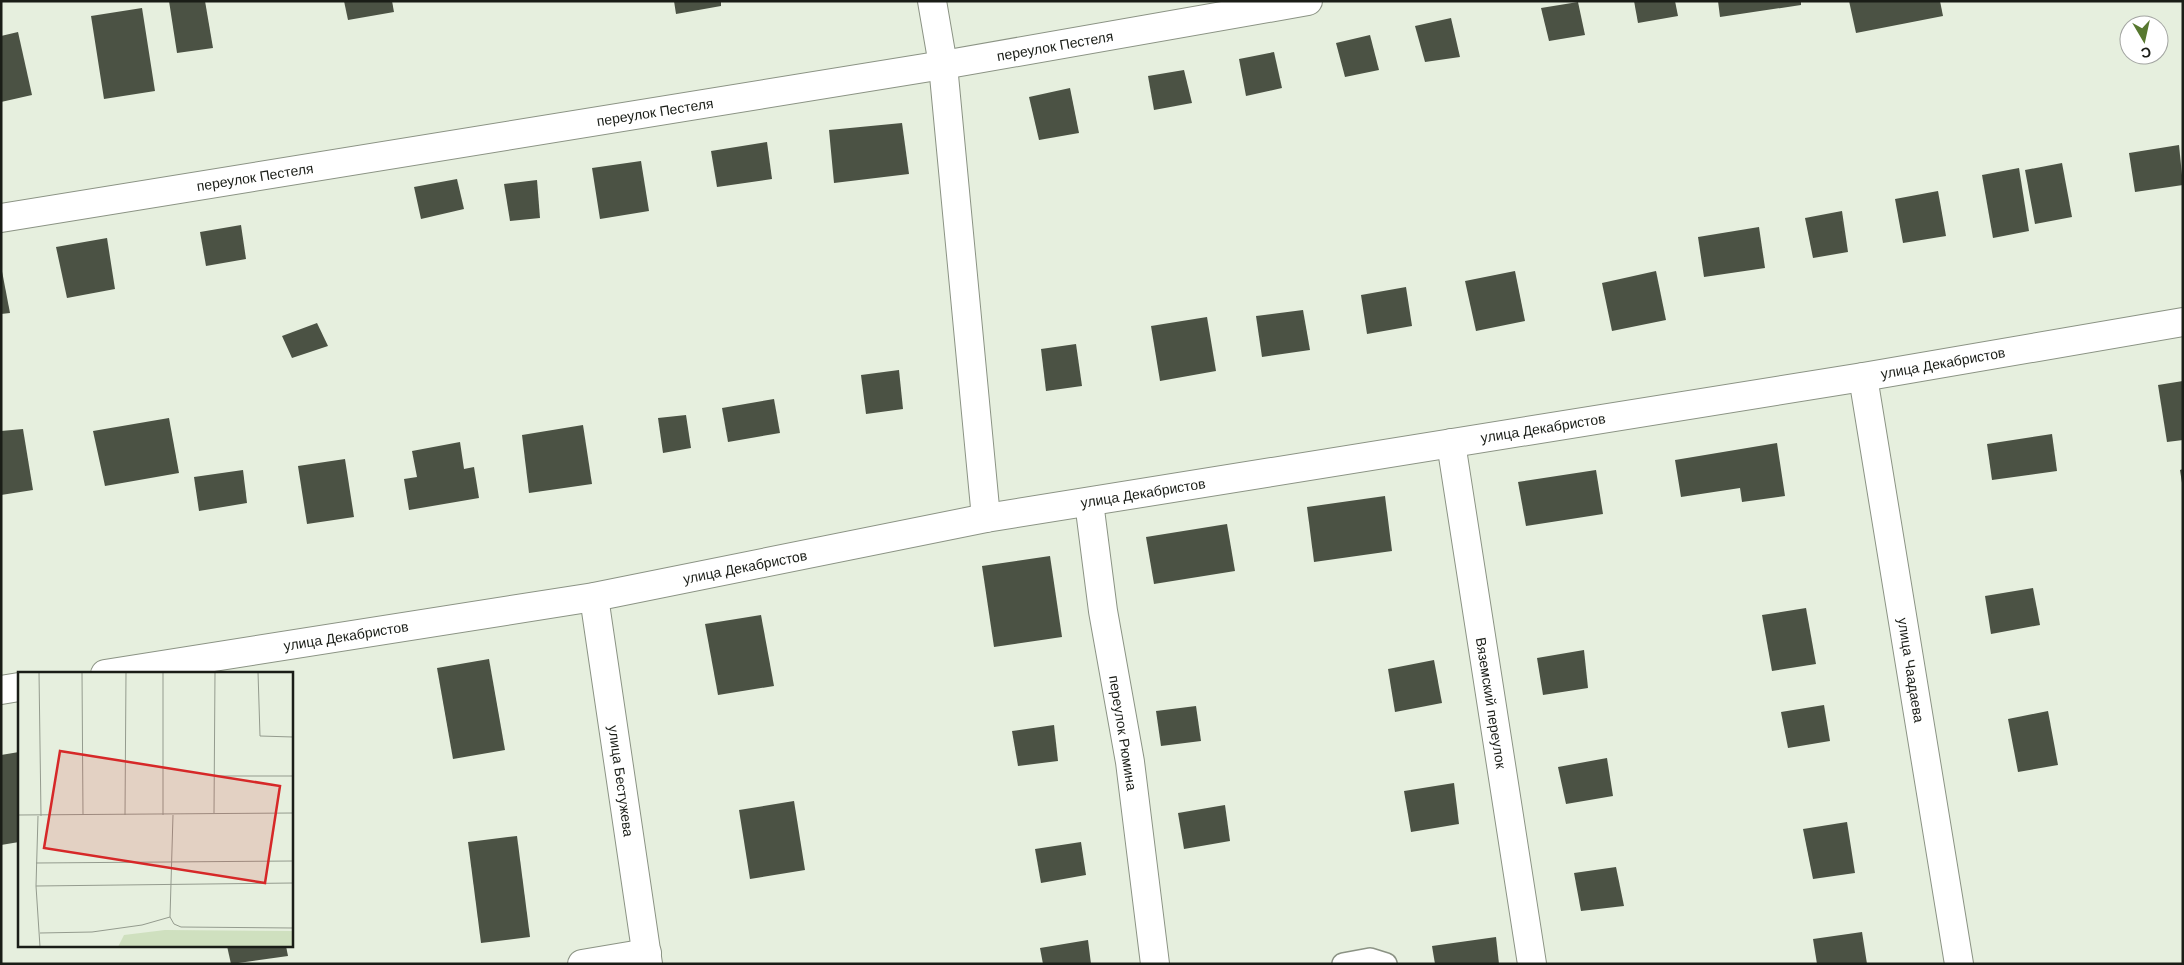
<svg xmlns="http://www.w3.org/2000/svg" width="2184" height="965" font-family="Helvetica,sans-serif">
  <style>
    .building { fill: #4b5244 }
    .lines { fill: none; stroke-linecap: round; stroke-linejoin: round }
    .service-casing { stroke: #8b9384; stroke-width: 24 }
    .minor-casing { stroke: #8b9384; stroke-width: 30 }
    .tertiary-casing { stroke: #8b9384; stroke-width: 30 }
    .service { stroke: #fff; stroke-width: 21 }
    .minor { stroke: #fff; stroke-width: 28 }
    .tertiary { stroke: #fff; stroke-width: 28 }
    .labels { text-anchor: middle; stroke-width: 5; stroke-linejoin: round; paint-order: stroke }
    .street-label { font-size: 14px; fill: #1a1d17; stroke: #fff }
    .inset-road { fill: none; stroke: #949b8e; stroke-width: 1 }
    .view { fill: #d62828; fill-opacity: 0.15; stroke: #d62828; stroke-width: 2.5 }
    .inset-edge { fill: none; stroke: #1a1d17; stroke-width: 2.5 }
  </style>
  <rect width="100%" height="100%" fill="#e6efde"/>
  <g class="building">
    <path d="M169,1H205L213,48L177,53Z"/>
    <path d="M344,1H392L394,12L348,20Z"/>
    <path d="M674,1H721V6L676,14Z"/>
    <path d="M1634,1H1675L1678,16L1638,23Z"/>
    <path d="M1718,1H1801V5L1720,17Z"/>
    <path d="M1849,1H1940L1943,16L1856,33Z"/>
    <path d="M1578,2L1585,35L1549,41L1541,8Z"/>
    <path d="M142,8L155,91L104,99L91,16Z"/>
    <path d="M1451,18L1460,57L1425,62L1415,26Z"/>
    <path d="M18,32L32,95L1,102V36Z"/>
    <path d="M1370,35L1379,70L1345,77L1336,43Z"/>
    <path d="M1274,52L1282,88L1246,96L1239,59Z"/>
    <path d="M1184,70L1192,103L1154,110L1148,76Z"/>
    <path d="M1070,88L1079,133L1039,140L1029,97Z"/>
    <path d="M902,123L909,174L834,183L829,130Z"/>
    <path d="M767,142L772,179L717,187L711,151Z"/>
    <path d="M2179,145L2183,185L2135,192L2129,153Z"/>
    <path d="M641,161L649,211L600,219L592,168Z"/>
    <path d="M2062,163L2072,217L2035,224L2025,170Z"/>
    <path d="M2019,168L2029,231L1993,238L1982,175Z"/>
    <path d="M457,179L464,209L421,219L414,187Z"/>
    <path d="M537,180L540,218L510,221L504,184Z"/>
    <path d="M1938,191L1946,236L1903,243L1895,199Z"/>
    <path d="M1842,211L1848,252L1813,258L1805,218Z"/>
    <path d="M241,225L246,259L206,266L200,232Z"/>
    <path d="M1759,227L1765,268L1704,277L1698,237Z"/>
    <path d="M107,238L115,289L67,298L56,247Z"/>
    <path d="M1,266L10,313L1,314Z"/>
    <path d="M1515,271L1525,321L1476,331L1465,281Z"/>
    <path d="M1656,271L1666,320L1612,331L1602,283Z"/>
    <path d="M1406,287L1412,326L1367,334L1361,295Z"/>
    <path d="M1303,310L1310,350L1262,357L1256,316Z"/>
    <path d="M1207,317L1216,371L1160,381L1151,326Z"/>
    <path d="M317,323L328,346L292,358L282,336Z"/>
    <path d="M1076,344L1082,386L1046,391L1041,349Z"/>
    <path d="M899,370L903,409L866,414L861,375Z"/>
    <path d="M2183,381V440L2167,442L2158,385Z"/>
    <path d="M774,399L780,433L728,442L722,408Z"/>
    <path d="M686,415L691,448L663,453L658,418Z"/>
    <path d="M169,418L179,473L105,486L93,431Z"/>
    <path d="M583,425L592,484L529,493L522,435Z"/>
    <path d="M23,429L33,490L1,495V431Z"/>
    <path d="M2052,434L2057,471L1992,480L1987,444Z"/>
    <path d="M460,442L464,469L474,467L479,498L409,510L404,479L417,477L412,451Z"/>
    <path d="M1777,443L1785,496L1742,502L1740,488L1681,497L1675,460Z"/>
    <path d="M345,459L354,517L307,524L298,466Z"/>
    <path d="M2183,469V483H2182L2180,470Z"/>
    <path d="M243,470L247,503L199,511L194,477Z"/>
    <path d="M1596,470L1603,514L1526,526L1518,482Z"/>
    <path d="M1385,496L1392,551L1314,562L1307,507Z"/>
    <path d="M1227,524L1235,571L1154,584L1146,537Z"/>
    <path d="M1050,556L1062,637L994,647L982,566Z"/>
    <path d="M2033,588L2040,625L1991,634L1985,596Z"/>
    <path d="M1806,608L1816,664L1772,671L1762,615Z"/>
    <path d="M761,615L774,686L718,695L705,624Z"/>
    <path d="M1584,650L1588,688L1543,695L1537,658Z"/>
    <path d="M489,659L505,750L453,759L437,668Z"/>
    <path d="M1434,660L1442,703L1395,712L1388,669Z"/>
    <path d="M1824,705L1830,741L1788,748L1781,712Z"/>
    <path d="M1196,706L1201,741L1161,746L1156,711Z"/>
    <path d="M2048,711L2058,765L2018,772L2008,719Z"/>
    <path d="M1054,725L1058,761L1018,766L1012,731Z"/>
    <path d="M19,752V842L1,845V755Z"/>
    <path d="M1607,758L1613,796L1566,804L1558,767Z"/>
    <path d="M1454,783L1459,824L1411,832L1404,791Z"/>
    <path d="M794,801L805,870L750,879L739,810Z"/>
    <path d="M1225,805L1230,841L1184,849L1178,813Z"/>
    <path d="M1847,822L1855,873L1813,879L1803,829Z"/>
    <path d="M517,836L530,937L481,943L468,842Z"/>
    <path d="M1081,842L1086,875L1041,883L1035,849Z"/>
    <path d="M1616,867L1624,906L1581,911L1574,873Z"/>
    <path d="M1862,932L1867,964H1817L1813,939Z"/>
    <path d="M1496,937L1499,964H1435L1432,946Z"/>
    <path d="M1088,940L1091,964H1043L1040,948Z"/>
    <path d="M227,946H286L288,956L231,964Z"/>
  </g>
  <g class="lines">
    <g class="service-casing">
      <path id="service" d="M1343,964L1370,959L1386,964"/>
    </g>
    <g class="minor-casing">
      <g id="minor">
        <path d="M932,1L943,65L986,518"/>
        <path d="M1,218L943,65L1308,1"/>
        <path d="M1863,377L1959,964"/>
        <path d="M1451,443L1532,964"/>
        <path d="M1089,502L1103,611L1130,762L1155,964"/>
        <path d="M582,964L647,953"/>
      </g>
    </g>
    <g class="tertiary-casing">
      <g id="tertiary">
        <path d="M594,597L648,964"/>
        <path d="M105,674L594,597L986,518L1863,377L2183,322"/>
        <path d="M1,690L19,687"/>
      </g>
    </g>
    <use href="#service" class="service"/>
    <use href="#minor" class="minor"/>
    <use href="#tertiary" class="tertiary"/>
  </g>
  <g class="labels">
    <g class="street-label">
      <text transform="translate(1055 46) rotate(-10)" y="5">переулок Пестеля</text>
      <text transform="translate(655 112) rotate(-9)" y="5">переулок Пестеля</text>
      <text transform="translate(255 177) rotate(-9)" y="5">переулок Пестеля</text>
      <text transform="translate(1943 363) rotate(-10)" y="5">улица Декабристов</text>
      <text transform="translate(1543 428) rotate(-9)" y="5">улица Декабристов</text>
      <text transform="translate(1143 493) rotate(-9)" y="5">улица Декабристов</text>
      <text transform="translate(745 567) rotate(-11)" y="5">улица Декабристов</text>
      <text transform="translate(346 636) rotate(-9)" y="5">улица Декабристов</text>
      <text transform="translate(1911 670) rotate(81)" y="5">улица Чаадаева</text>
      <text transform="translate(1491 703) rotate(81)" y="5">Вяземский переулок</text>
      <text transform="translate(1123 733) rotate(81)" y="5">переулок Рюмина</text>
      <text transform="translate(621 781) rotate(82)" y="5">улица Бестужева</text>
    </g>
  </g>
  <g transform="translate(18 672)">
    <rect width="275" height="275" fill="#e6efde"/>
    <path d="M147,258L275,259V275H100L106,263Z" fill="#cfe0bf"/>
    <path class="inset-road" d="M21,0L23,144M64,0L65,143M240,0L242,64L275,65M197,104H275M196,141L197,0M0,143L275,141M107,143L108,0M145,143V0M155,143L152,245L156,252L163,255L275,256M20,144L18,214L22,275M18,191L275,189M18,214L275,211M22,261L74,260L124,253L152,245"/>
    <path class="view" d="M42,79L262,114L247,211L26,176Z"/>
    <rect width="275" height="275" class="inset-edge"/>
  </g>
  <rect width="2184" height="965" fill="none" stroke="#1a1d17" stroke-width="5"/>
  <g transform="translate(2144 40) rotate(171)"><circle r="24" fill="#ffffff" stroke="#a3a5a2"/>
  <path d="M0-4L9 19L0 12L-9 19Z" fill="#57782f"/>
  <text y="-8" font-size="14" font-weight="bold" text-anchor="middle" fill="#1a1d17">С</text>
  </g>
</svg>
